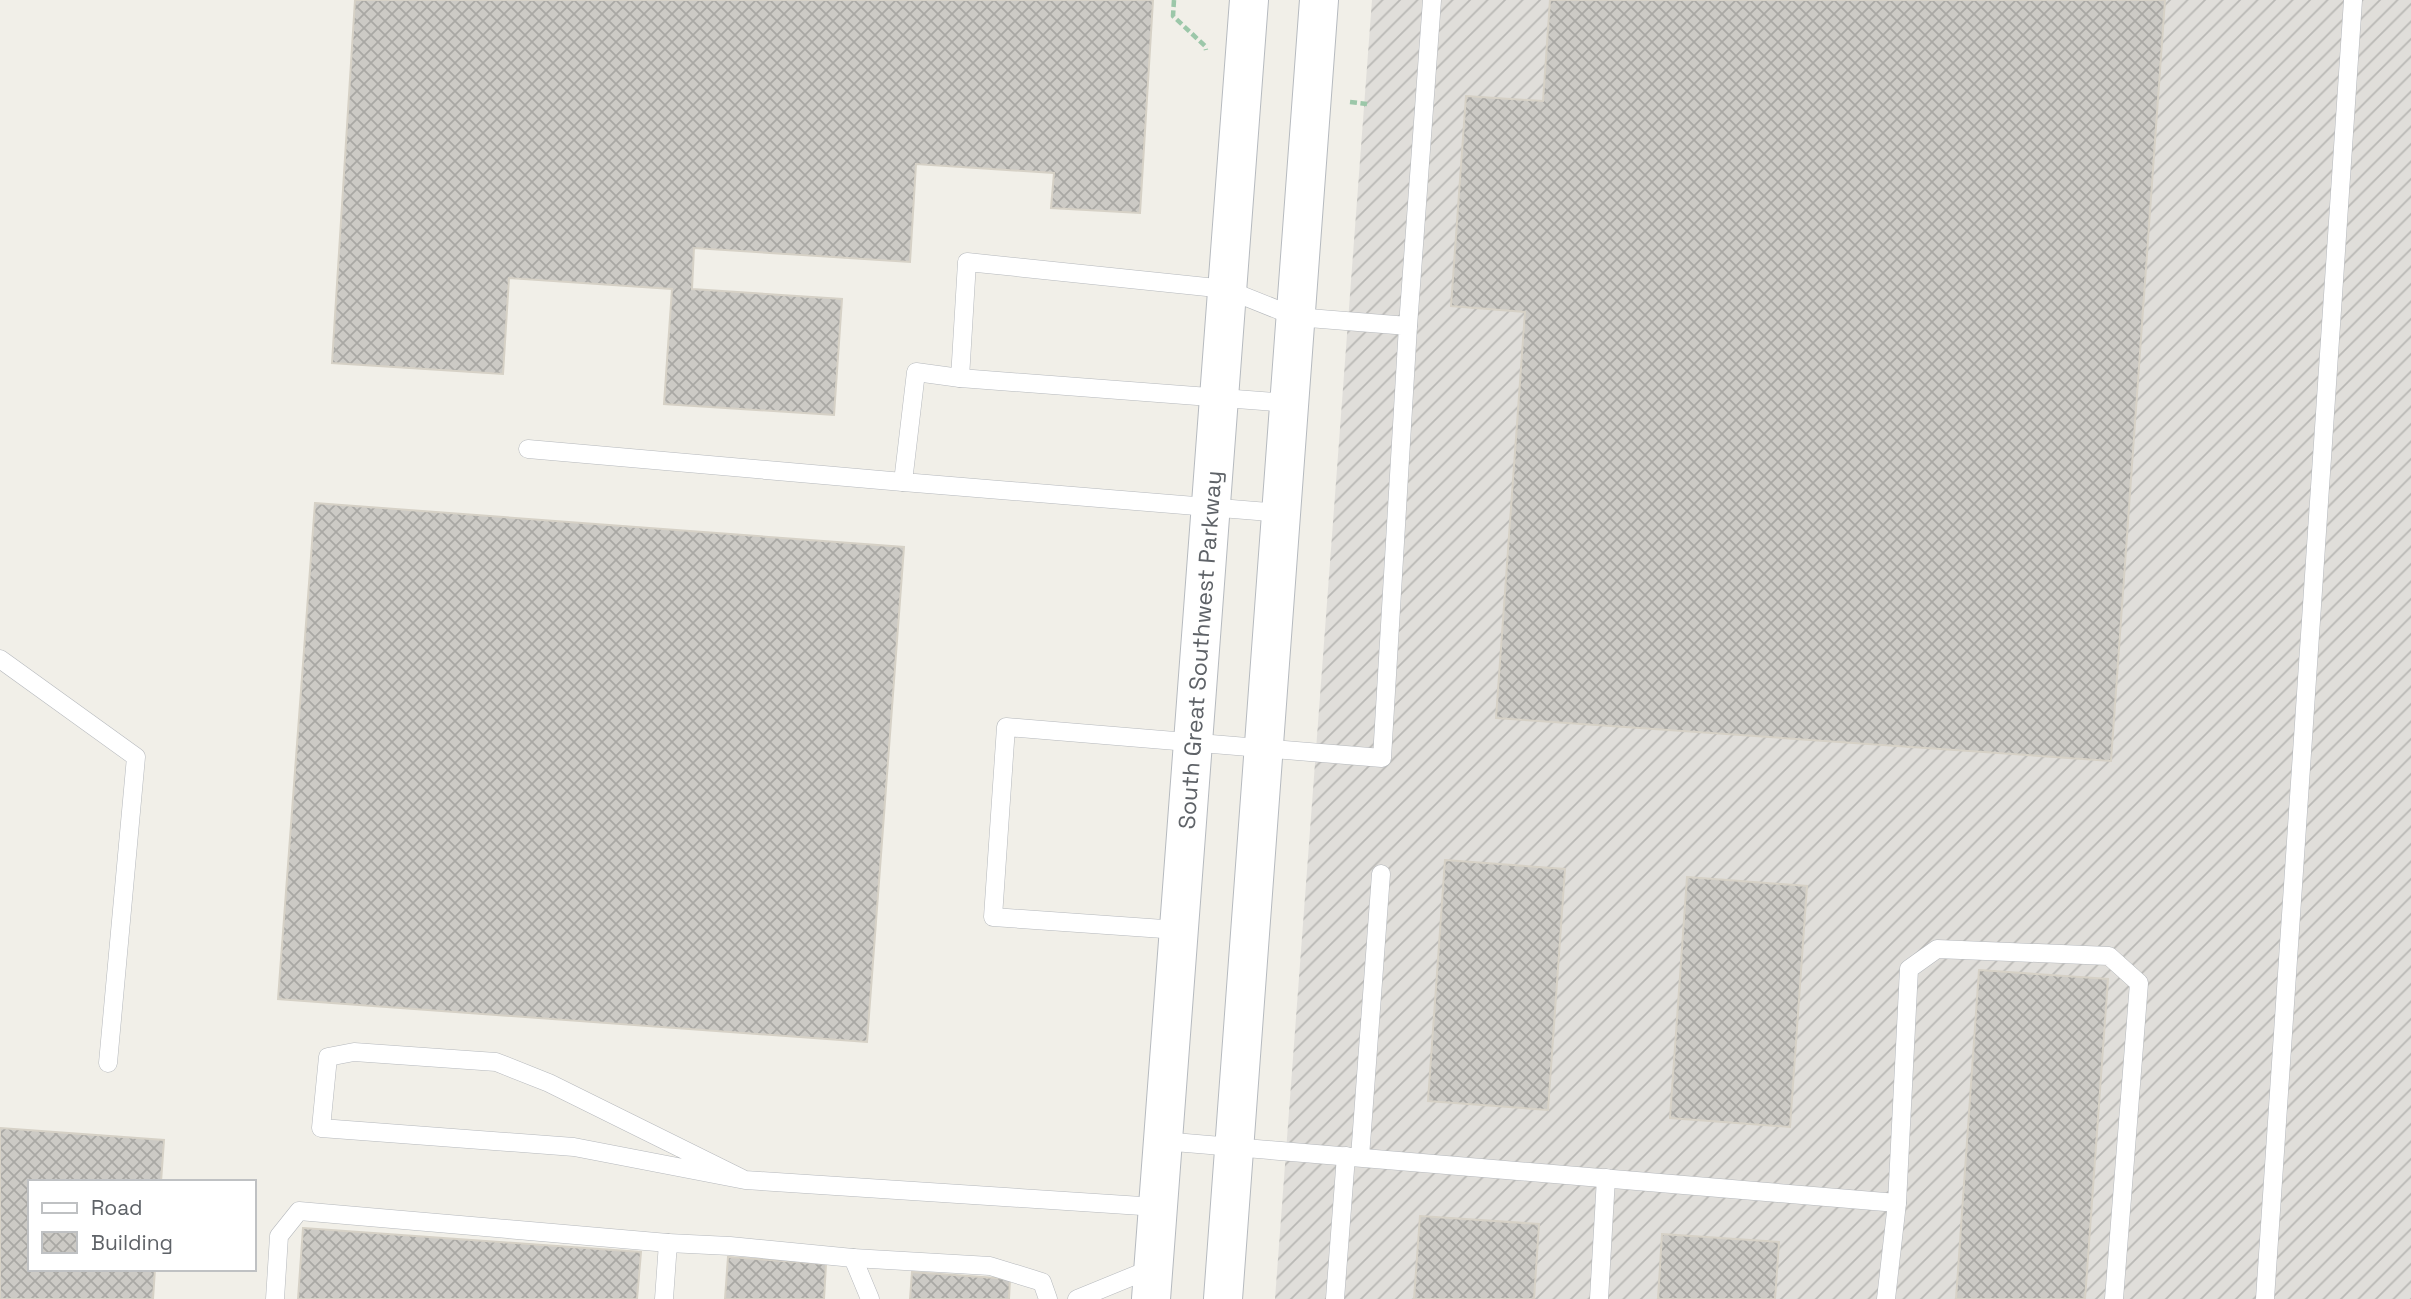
<svg xmlns="http://www.w3.org/2000/svg" width="2411" height="1299" font-family="'Space Grotesk',sans-serif">
  <style>
    .industrial { fill: url(#industrial-furrows) }
    .building { fill: url(#building-cross-hatch); stroke: #d6d1c6; stroke-width: 2 }
    .lines { fill: none; stroke-linecap: round; stroke-linejoin: round }
    .service-casing { stroke: #b5b8bc; stroke-width: 19 }
    .secondary-casing { stroke: #b6babf; stroke-width: 40 }
    .path { stroke: #9cc7a9; stroke-width: 4.5; stroke-dasharray: 7 3.5; stroke-linecap: butt }
    .service { stroke: #fff; stroke-width: 18 }
    .secondary { stroke: #fff; stroke-width: 38 }
    .labels { text-anchor: middle; stroke-width: 7; stroke-linejoin: round; paint-order: stroke }
    .street-label { font-size: 23px; fill: #5f6368; stroke: #fff }
  </style>
  <defs>
    <pattern id="industrial-furrows" width="10" height="10" patternUnits="userSpaceOnUse" patternTransform="scale(1.75)"><rect width="10" height="10" fill="#e0deda"/><path d="M-1 1l2-2M0 10L10 0M9 11l2-2" fill="none" stroke="#b9b8b5"/></pattern>
    <pattern id="building-cross-hatch" width="8" height="8" patternUnits="userSpaceOnUse" patternTransform="scale(1.75)"><rect width="8" height="8" fill="#cccac5"/><path d="M0 0l8 8M0 8l8-8" fill="none" stroke="#a9a8a4"/></pattern>
  </defs>
  <rect width="100%" height="100%" fill="#f1efe8"/>
  <path class="industrial" d="M1372,0H2411V1299H1275Z"/>
  <g class="building">
    <path d="M355,0H1153L1140,213L1051,208L1054,173L916,164L910,262L694,248L692,289L842,299L834,415L664,404L672,289L509,278L503,374L332,363Z"/>
    <path d="M1550,0H2165L2111,761L1496,718L1525,312L1451,306L1466,96L1543,101Z"/>
    <path d="M315,503L904,547L867,1042L278,999Z"/>
    <path d="M1445,860L1565,869L1548,1110L1428,1101Z"/>
    <path d="M1687,877L1807,886L1790,1127L1670,1118Z"/>
    <path d="M1979,970L2108,979L2085,1299H1956Z"/>
    <path d="M0,1128L164,1140L161,1182H30V1269H155L153,1299H0Z"/>
    <path d="M1420,1216L1539,1224L1534,1299H1414Z"/>
    <path d="M303,1228L641,1252L637,1299H298Z"/>
    <path d="M1662,1234L1779,1242L1775,1299H1658Z"/>
    <path d="M728,1257L826,1264L824,1299H725Z"/>
    <path d="M912,1272L1010,1279L1009,1299H910Z"/>
  </g>
  <g class="lines">
    <g class="service-casing">
      <g id="service">
        <path d="M1408,326L1432,0"/>
        <path d="M960,378L916,372L903,482L1281,513"/>
        <path d="M528,449L903,482"/>
        <path d="M0,659L136,757L108,1063"/>
        <path d="M1178,930L993,917L1006,727L1382,758L1408,326L1296,317L1226,289L967,262L960,378L1289,403"/>
        <path d="M1162,1141L1897,1203L1909,969L1937,949L2109,956L2139,983L2114,1299"/>
        <path d="M1360,1157L1381,874"/>
        <path d="M745,1180L549,1083L496,1062L354,1052L328,1057L321,1128L574,1147L745,1180L1157,1207"/>
        <path d="M853,1258L990,1266L1042,1282L1048,1299"/>
        <path d="M275,1299L279,1236L299,1211L668,1243"/>
        <path d="M664,1299L668,1243L730,1246L853,1258L870,1299"/>
        <path d="M1077,1299L1153,1268"/>
        <path d="M1335,1299L1346,1156"/>
        <path d="M1599,1299L1606,1178"/>
        <path d="M1886,1299L1897,1203"/>
        <path d="M2265,1299L2353,0"/>
      </g>
    </g>
    <g class="secondary-casing">
      <g id="secondary">
        <path id="s1" d="M1151,1299L1249,0"/>
        <path d="M1223,1299L1319,0"/>
      </g>
    </g>
    <g class="path">
      <path d="M1174,0L1173,16L1205,46L1206,50"/>
      <path d="M1350,102L1367,104"/>
    </g>
    <use href="#service" class="service"/>
    <use href="#secondary" class="secondary"/>
  </g>
  <g class="labels">
    <g class="street-label">
      <text dy="8" stroke="none"><textPath href="#s1" startOffset="651">South Great Southwest Parkway</textPath></text>
    </g>
  </g>
  <rect x="28" y="1180" width="228" height="91" fill="#ffffff" stroke="#bfc1c3" stroke-width="2"/>
  <rect x="42" y="1203" width="35" height="10" fill="#ffffff" stroke="#bfc1c3" stroke-width="2"/>
  <text x="91" y="1215" font-size="21" fill="#5f6368">Road</text>
  <rect x="42" y="1232" width="35" height="21" fill="url(#building-cross-hatch)" stroke="#bfc1c3" stroke-width="2"/>
  <text x="91" y="1250" font-size="21" fill="#5f6368">Building</text>
</svg>
